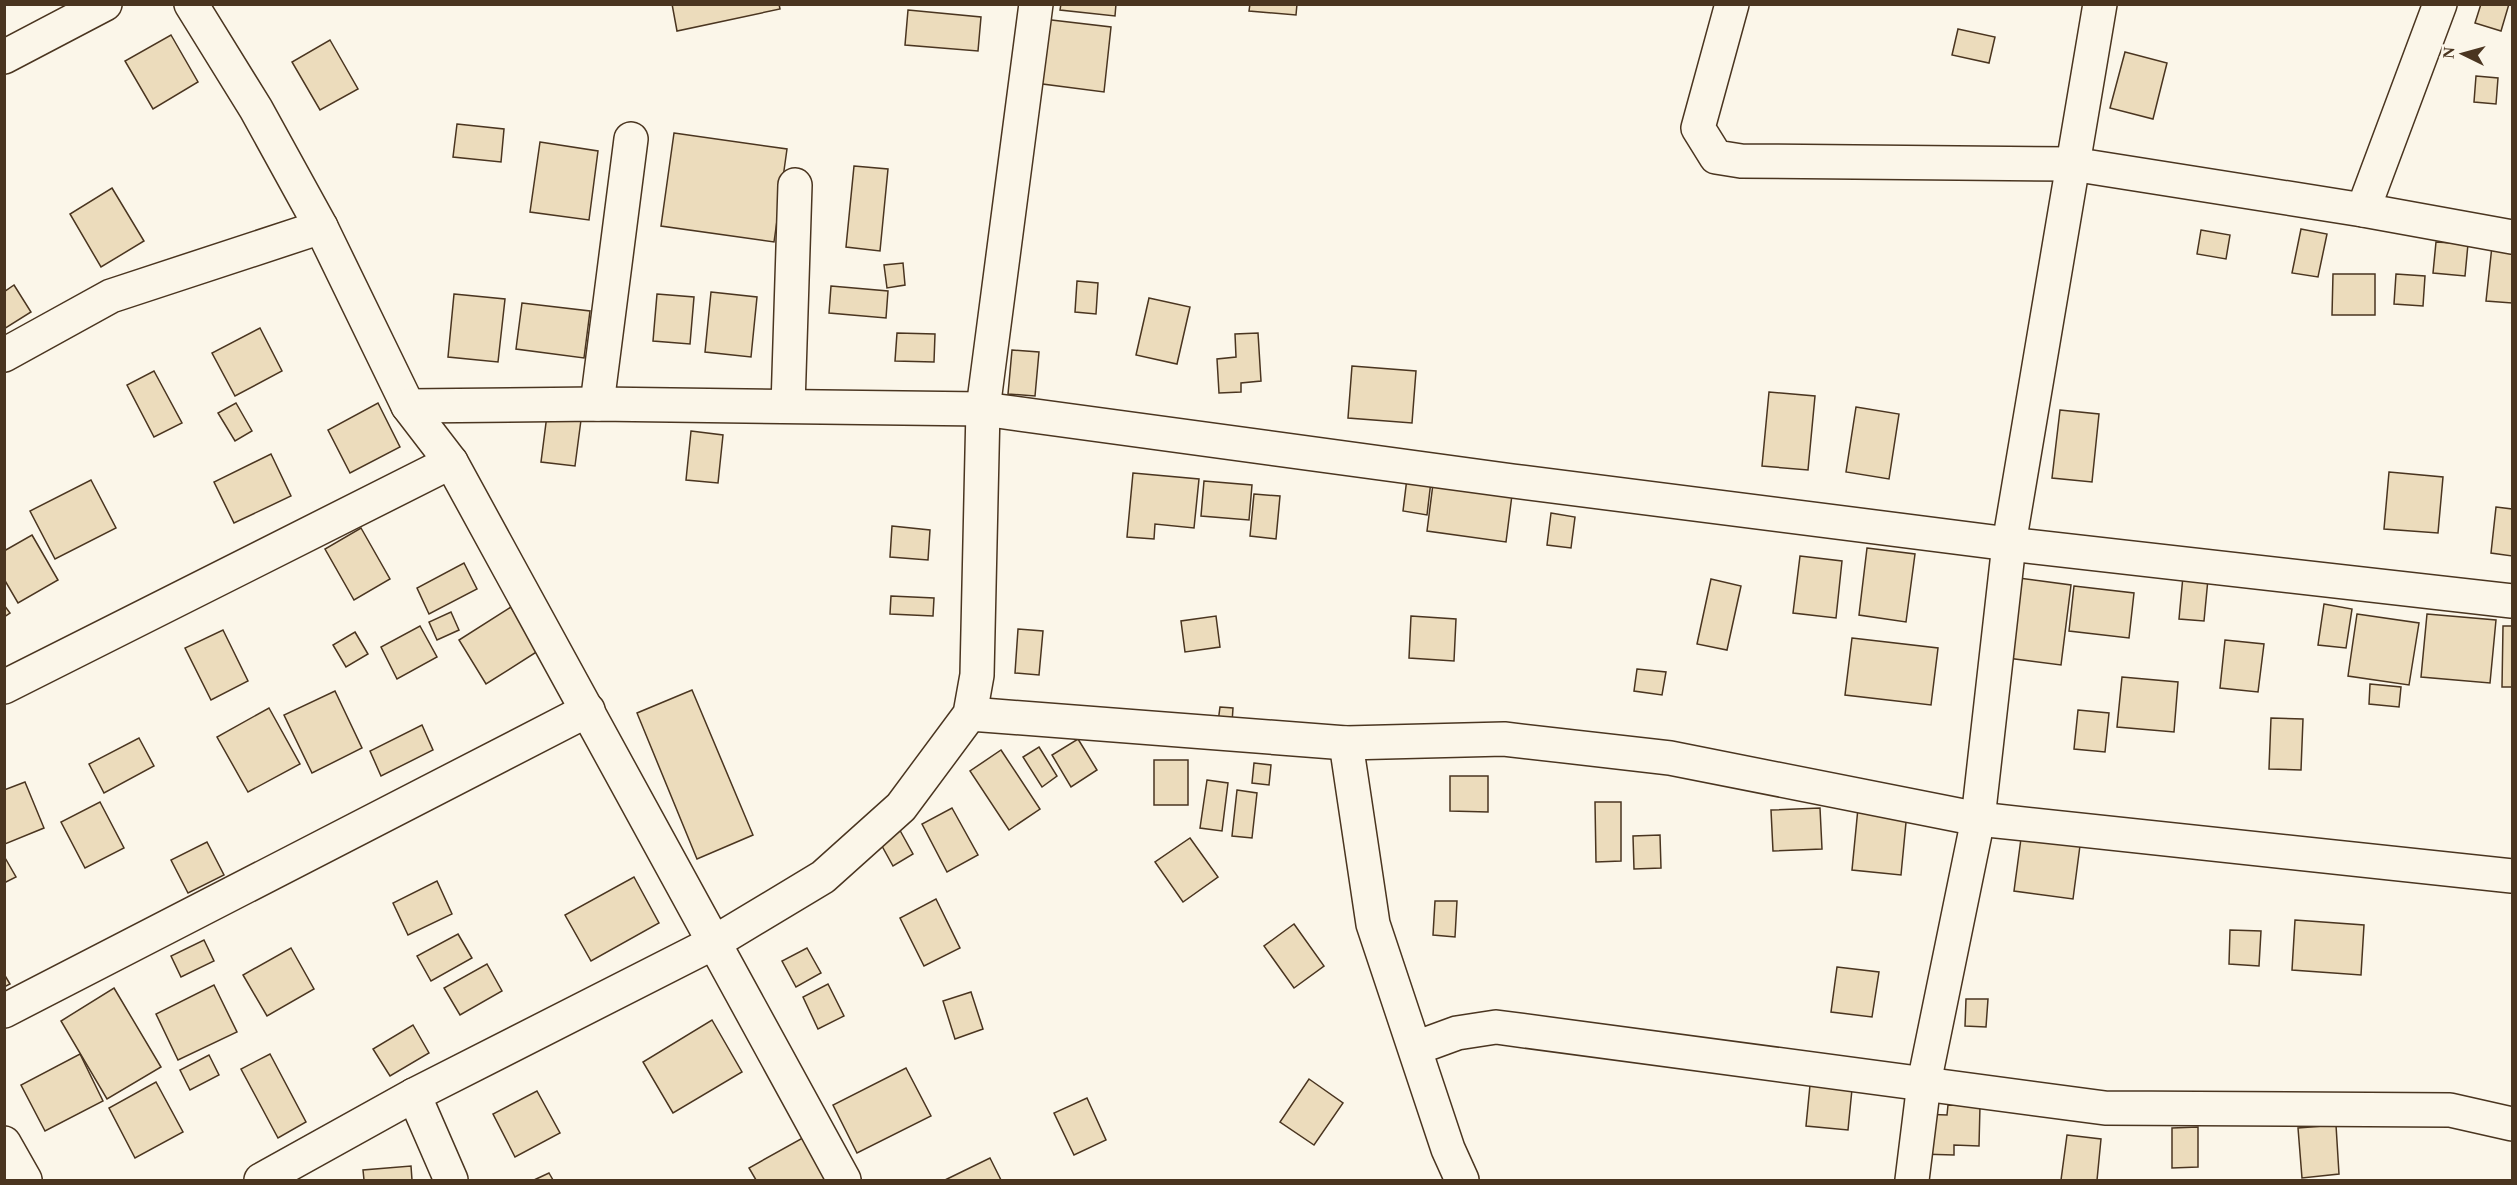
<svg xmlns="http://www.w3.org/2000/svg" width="2517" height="1185" font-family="'Times New Roman',serif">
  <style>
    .building { fill: #ecdcbc; stroke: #4a3520; stroke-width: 1.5 }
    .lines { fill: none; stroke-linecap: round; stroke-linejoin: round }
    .street-casing { stroke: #4a3520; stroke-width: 36 }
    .street { stroke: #fbf6e9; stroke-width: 33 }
  </style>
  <rect width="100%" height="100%" fill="#fbf6e9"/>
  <g class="building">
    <path d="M672,4H779L780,9L677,31Z"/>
    <path d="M1061,4H1116L1115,16L1060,10Z"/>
    <path d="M1250,4H1297L1296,15L1249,11Z"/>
    <path d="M2481,4H2509L2501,31L2475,23Z"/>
    <path d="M908,10L981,17L978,51L905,45Z"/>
    <path d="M1043,19L1111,27L1104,92L1035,83Z"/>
    <path d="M1958,29L1995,37L1989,63L1952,55Z"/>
    <path d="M171,35L198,82L153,109L125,61Z"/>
    <path d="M330,40L358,89L320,110L292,62Z"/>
    <path d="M2125,52L2167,63L2153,119L2110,108Z"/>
    <path d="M2476,76L2498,78L2496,104L2474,102Z"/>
    <path d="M457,124L504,129L501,162L453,157Z"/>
    <path d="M674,133L787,149L774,242L661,226Z"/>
    <path d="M540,142L598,151L589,220L530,212Z"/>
    <path d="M854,166L888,169L880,251L846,247Z"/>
    <path d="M112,188L144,241L101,267L70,214Z"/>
    <path d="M2301,229L2327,234L2318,277L2292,273Z"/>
    <path d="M2201,230L2230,235L2226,259L2197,254Z"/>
    <path d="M2436,242L2468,244L2465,276L2433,273Z"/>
    <path d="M2492,246L2512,248V303L2486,301Z"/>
    <path d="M903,263L905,285L887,288L884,265Z"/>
    <path d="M2333,274H2375V315H2332Z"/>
    <path d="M2396,274L2425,276L2423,306L2394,304Z"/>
    <path d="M1077,281L1098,283L1096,314L1075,312Z"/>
    <path d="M14,285L31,312L4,329V292Z"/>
    <path d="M831,286L888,291L886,318L829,313Z"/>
    <path d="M711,292L757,297L751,357L705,352Z"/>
    <path d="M454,294L505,299L498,362L448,357Z"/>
    <path d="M657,294L694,297L690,344L653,341Z"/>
    <path d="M1149,298L1190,307L1177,364L1136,355Z"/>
    <path d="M522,303L590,311L584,358L516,349Z"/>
    <path d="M260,328L282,371L235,396L212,353Z"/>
    <path d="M897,333L935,334L934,362L895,361Z"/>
    <path d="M1258,333L1261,381L1241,383V392L1219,393L1217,359L1236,357L1235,334Z"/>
    <path d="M1012,350L1039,352L1035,396L1008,394Z"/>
    <path d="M1352,366L1416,371L1412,423L1348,418Z"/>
    <path d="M154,371L182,423L154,437L127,385Z"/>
    <path d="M1769,392L1815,396L1808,470L1762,466Z"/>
    <path d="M236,403L252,431L235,441L218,413Z"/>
    <path d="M378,403L400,447L350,473L328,430Z"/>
    <path d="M1856,407L1899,414L1889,479L1846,472Z"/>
    <path d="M2060,410L2099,414L2092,482L2052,478Z"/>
    <path d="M547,415L581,420L575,466L541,462Z"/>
    <path d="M691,431L723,435L718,483L686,480Z"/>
    <path d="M271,454L291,496L234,523L214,482Z"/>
    <path d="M2389,472L2443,477L2438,533L2384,529Z"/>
    <path d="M1133,473L1199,479L1194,528L1155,524L1154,539L1127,537Z"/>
    <path d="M1407,478L1431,481L1427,515L1403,511Z"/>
    <path d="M91,480L116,528L55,559L30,511Z"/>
    <path d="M1204,481L1252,485L1249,520L1201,516Z"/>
    <path d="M1433,484L1512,495L1506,542L1427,531Z"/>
    <path d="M1254,494L1280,496L1276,539L1250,536Z"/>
    <path d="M2496,507L2512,509V556L2491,553Z"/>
    <path d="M1551,513L1575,517L1571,548L1547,545Z"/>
    <path d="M892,526L930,530L928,560L890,557Z"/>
    <path d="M361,528L390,579L354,600L325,549Z"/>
    <path d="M32,535L58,580L18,603L4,579V551Z"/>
    <path d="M1867,548L1915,554L1906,622L1859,615Z"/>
    <path d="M1800,556L1842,561L1836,618L1793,613Z"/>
    <path d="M464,563L477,589L429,614L417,588Z"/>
    <path d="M2183,576L2208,579L2204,621L2179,619Z"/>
    <path d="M2011,577L2071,585L2061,665L2000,657Z"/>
    <path d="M1711,579L1741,586L1727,650L1697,644Z"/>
    <path d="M2074,586L2134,593L2129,638L2069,631Z"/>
    <path d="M891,596L934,598L933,616L890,614Z"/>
    <path d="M2324,604L2352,609L2346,648L2318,645Z"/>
    <path d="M4,605L10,613L4,617Z"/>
    <path d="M511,607L538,651L486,684L459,640Z"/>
    <path d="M451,612L459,630L437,640L429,622Z"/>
    <path d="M2357,614L2419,623L2409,685L2348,676Z"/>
    <path d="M2427,614L2496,620L2490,683L2421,677Z"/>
    <path d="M1216,616L1220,647L1185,652L1181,621Z"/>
    <path d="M1411,616L1456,619L1454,661L1409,658Z"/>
    <path d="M420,626L437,657L397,679L381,647Z"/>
    <path d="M2503,626H2512V687H2502Z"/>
    <path d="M1018,629L1043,631L1039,675L1015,673Z"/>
    <path d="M223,630L248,681L211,700L185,648Z"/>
    <path d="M355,632L368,654L346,667L333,645Z"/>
    <path d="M1852,638L1938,648L1931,705L1845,695Z"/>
    <path d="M2225,640L2264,644L2258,692L2220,688Z"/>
    <path d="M1637,669L1666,672L1662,695L1634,691Z"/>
    <path d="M2122,677L2178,682L2174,732L2117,727Z"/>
    <path d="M2370,684L2401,687L2399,707L2369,704Z"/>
    <path d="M692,690L753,835L697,859L637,713Z"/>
    <path d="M335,691L362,748L312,773L284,715Z"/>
    <path d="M1220,707L1233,708L1232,723L1218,722Z"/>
    <path d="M269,708L300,764L248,792L217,737Z"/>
    <path d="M2078,710L2109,713L2105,752L2074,749Z"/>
    <path d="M2271,718L2303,719L2301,770L2269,769Z"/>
    <path d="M422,725L433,750L381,776L370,751Z"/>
    <path d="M139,738L154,766L104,793L89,764Z"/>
    <path d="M1078,739L1097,770L1071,787L1052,755Z"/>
    <path d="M1039,747L1057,776L1042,787L1023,757Z"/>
    <path d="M1001,750L1040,809L1009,830L970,771Z"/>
    <rect x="1154" y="760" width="34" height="45"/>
    <path d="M1254,763L1271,765L1269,785L1252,783Z"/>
    <path d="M1450,776H1488V812L1450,811Z"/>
    <path d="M1207,780L1228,783L1222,831L1200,828Z"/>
    <path d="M25,782L44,828L5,844L4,790Z"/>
    <path d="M1237,790L1257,793L1252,838L1232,836Z"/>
    <path d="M100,802L124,848L85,868L61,822Z"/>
    <path d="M1595,802H1621V861L1596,862Z"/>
    <path d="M952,808L978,855L947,872L922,824Z"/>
    <path d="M1820,808L1822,849L1773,851L1771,810Z"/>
    <path d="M1858,808L1907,812L1901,875L1852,870Z"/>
    <path d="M897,825L913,854L893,866L877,837Z"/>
    <path d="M2022,831L2081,838L2073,899L2014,891Z"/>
    <path d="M1660,835L1661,868L1634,869L1633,836Z"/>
    <path d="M1190,838L1218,877L1183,902L1155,862Z"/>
    <path d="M207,842L224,875L188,893L171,860Z"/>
    <path d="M4,856L16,877L4,883Z"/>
    <path d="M634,877L659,923L591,961L565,915Z"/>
    <path d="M437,881L452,914L408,935L393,903Z"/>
    <path d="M936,899L960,948L924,966L900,918Z"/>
    <path d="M1435,901H1457L1455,937L1433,935Z"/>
    <path d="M2295,920L2364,925L2361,975L2292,970Z"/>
    <path d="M1294,924L1324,966L1294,988L1264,946Z"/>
    <path d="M2230,930L2261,931L2259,966L2229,964Z"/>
    <path d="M458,934L472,958L431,981L417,956Z"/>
    <path d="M204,940L214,961L181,977L171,956Z"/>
    <path d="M291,948L314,989L267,1016L243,975Z"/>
    <path d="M807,948L821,973L796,987L782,961Z"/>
    <path d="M487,964L502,991L460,1015L444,988Z"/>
    <path d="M1837,967L1879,972L1872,1017L1831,1012Z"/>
    <path d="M4,974L10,984L4,987Z"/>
    <path d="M828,984L844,1016L818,1029L803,997Z"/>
    <path d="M214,985L237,1032L178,1060L156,1014Z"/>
    <path d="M114,988L161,1067L107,1099L61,1021Z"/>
    <path d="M971,992L983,1029L955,1039L943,1001Z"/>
    <path d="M1966,999H1988L1986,1027L1965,1026Z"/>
    <path d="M712,1020L742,1072L673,1113L643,1062Z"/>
    <path d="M413,1025L429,1053L390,1076L373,1049Z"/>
    <path d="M80,1054L103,1101L45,1131L21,1085Z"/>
    <path d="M270,1054L306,1122L278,1138L241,1069Z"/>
    <path d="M209,1055L219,1075L190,1090L180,1070Z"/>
    <path d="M906,1068L931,1116L857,1153L833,1105Z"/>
    <path d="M1811,1075L1853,1079L1848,1130L1806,1126Z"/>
    <path d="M1309,1079L1343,1103L1314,1145L1280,1122Z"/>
    <path d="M156,1082L183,1132L135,1158L109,1108Z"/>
    <path d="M537,1091L560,1133L515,1157L493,1114Z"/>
    <path d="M1087,1098L1106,1140L1074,1155L1054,1113Z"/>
    <path d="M1948,1105L1980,1106L1979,1146L1954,1145V1155L1920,1154L1921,1114L1947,1115Z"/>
    <path d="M2336,1125L2339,1174L2302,1178L2298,1128Z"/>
    <path d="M2198,1127V1167L2172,1168V1128Z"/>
    <path d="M808,1135L833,1180H756L749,1168Z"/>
    <path d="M2067,1135L2101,1139L2097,1180H2061Z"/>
    <path d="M990,1158L1001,1180H945Z"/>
    <path d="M411,1166L412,1180H364L363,1170Z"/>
    <path d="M549,1173L553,1180H534Z"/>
  </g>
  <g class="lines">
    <g class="street-casing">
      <g id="street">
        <path d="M191,4L256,109L321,227L408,406L451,462L844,1180"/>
        <path d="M1732,4L1698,128L1716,157L1741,161L2072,164L2363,210L2512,237"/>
        <path d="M4,57L105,4"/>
        <path d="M2363,210L2440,4"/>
        <path d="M4,355L111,296L321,227"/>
        <path d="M597,404L631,139"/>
        <path d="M408,406L597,404L983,409L1513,481L2009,544L2512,601"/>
        <path d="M788,406L795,185"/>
        <path d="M4,687L451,462"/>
        <path d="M970,714L1346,743L1504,739L1670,758L1978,819L2512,876"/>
        <path d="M1346,743L1373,924L1448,1149L1462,1180"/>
        <path d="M4,1011L588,710"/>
        <path d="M1416,1048L1457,1033L1496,1027L2105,1108L2450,1110L2512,1124"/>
        <path d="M414,1095L451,1180"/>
        <path d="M4,1143L25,1180"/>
        <path d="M261,1180L414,1095L715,942L823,877L901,807L970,714L977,675L983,409L1036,4"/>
        <path d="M1912,1180L1924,1083L1978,819L2009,544L2100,4"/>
      </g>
    </g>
    <use href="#street" class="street"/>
  </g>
  <rect width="2517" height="1185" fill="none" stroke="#4a3520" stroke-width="12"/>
  <g transform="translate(2463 54) rotate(275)" stroke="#fbf6e9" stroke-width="4.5" paint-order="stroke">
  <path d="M0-4.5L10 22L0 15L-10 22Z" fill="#4a3520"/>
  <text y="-9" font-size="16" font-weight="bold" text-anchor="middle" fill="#4a3520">N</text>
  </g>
</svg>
